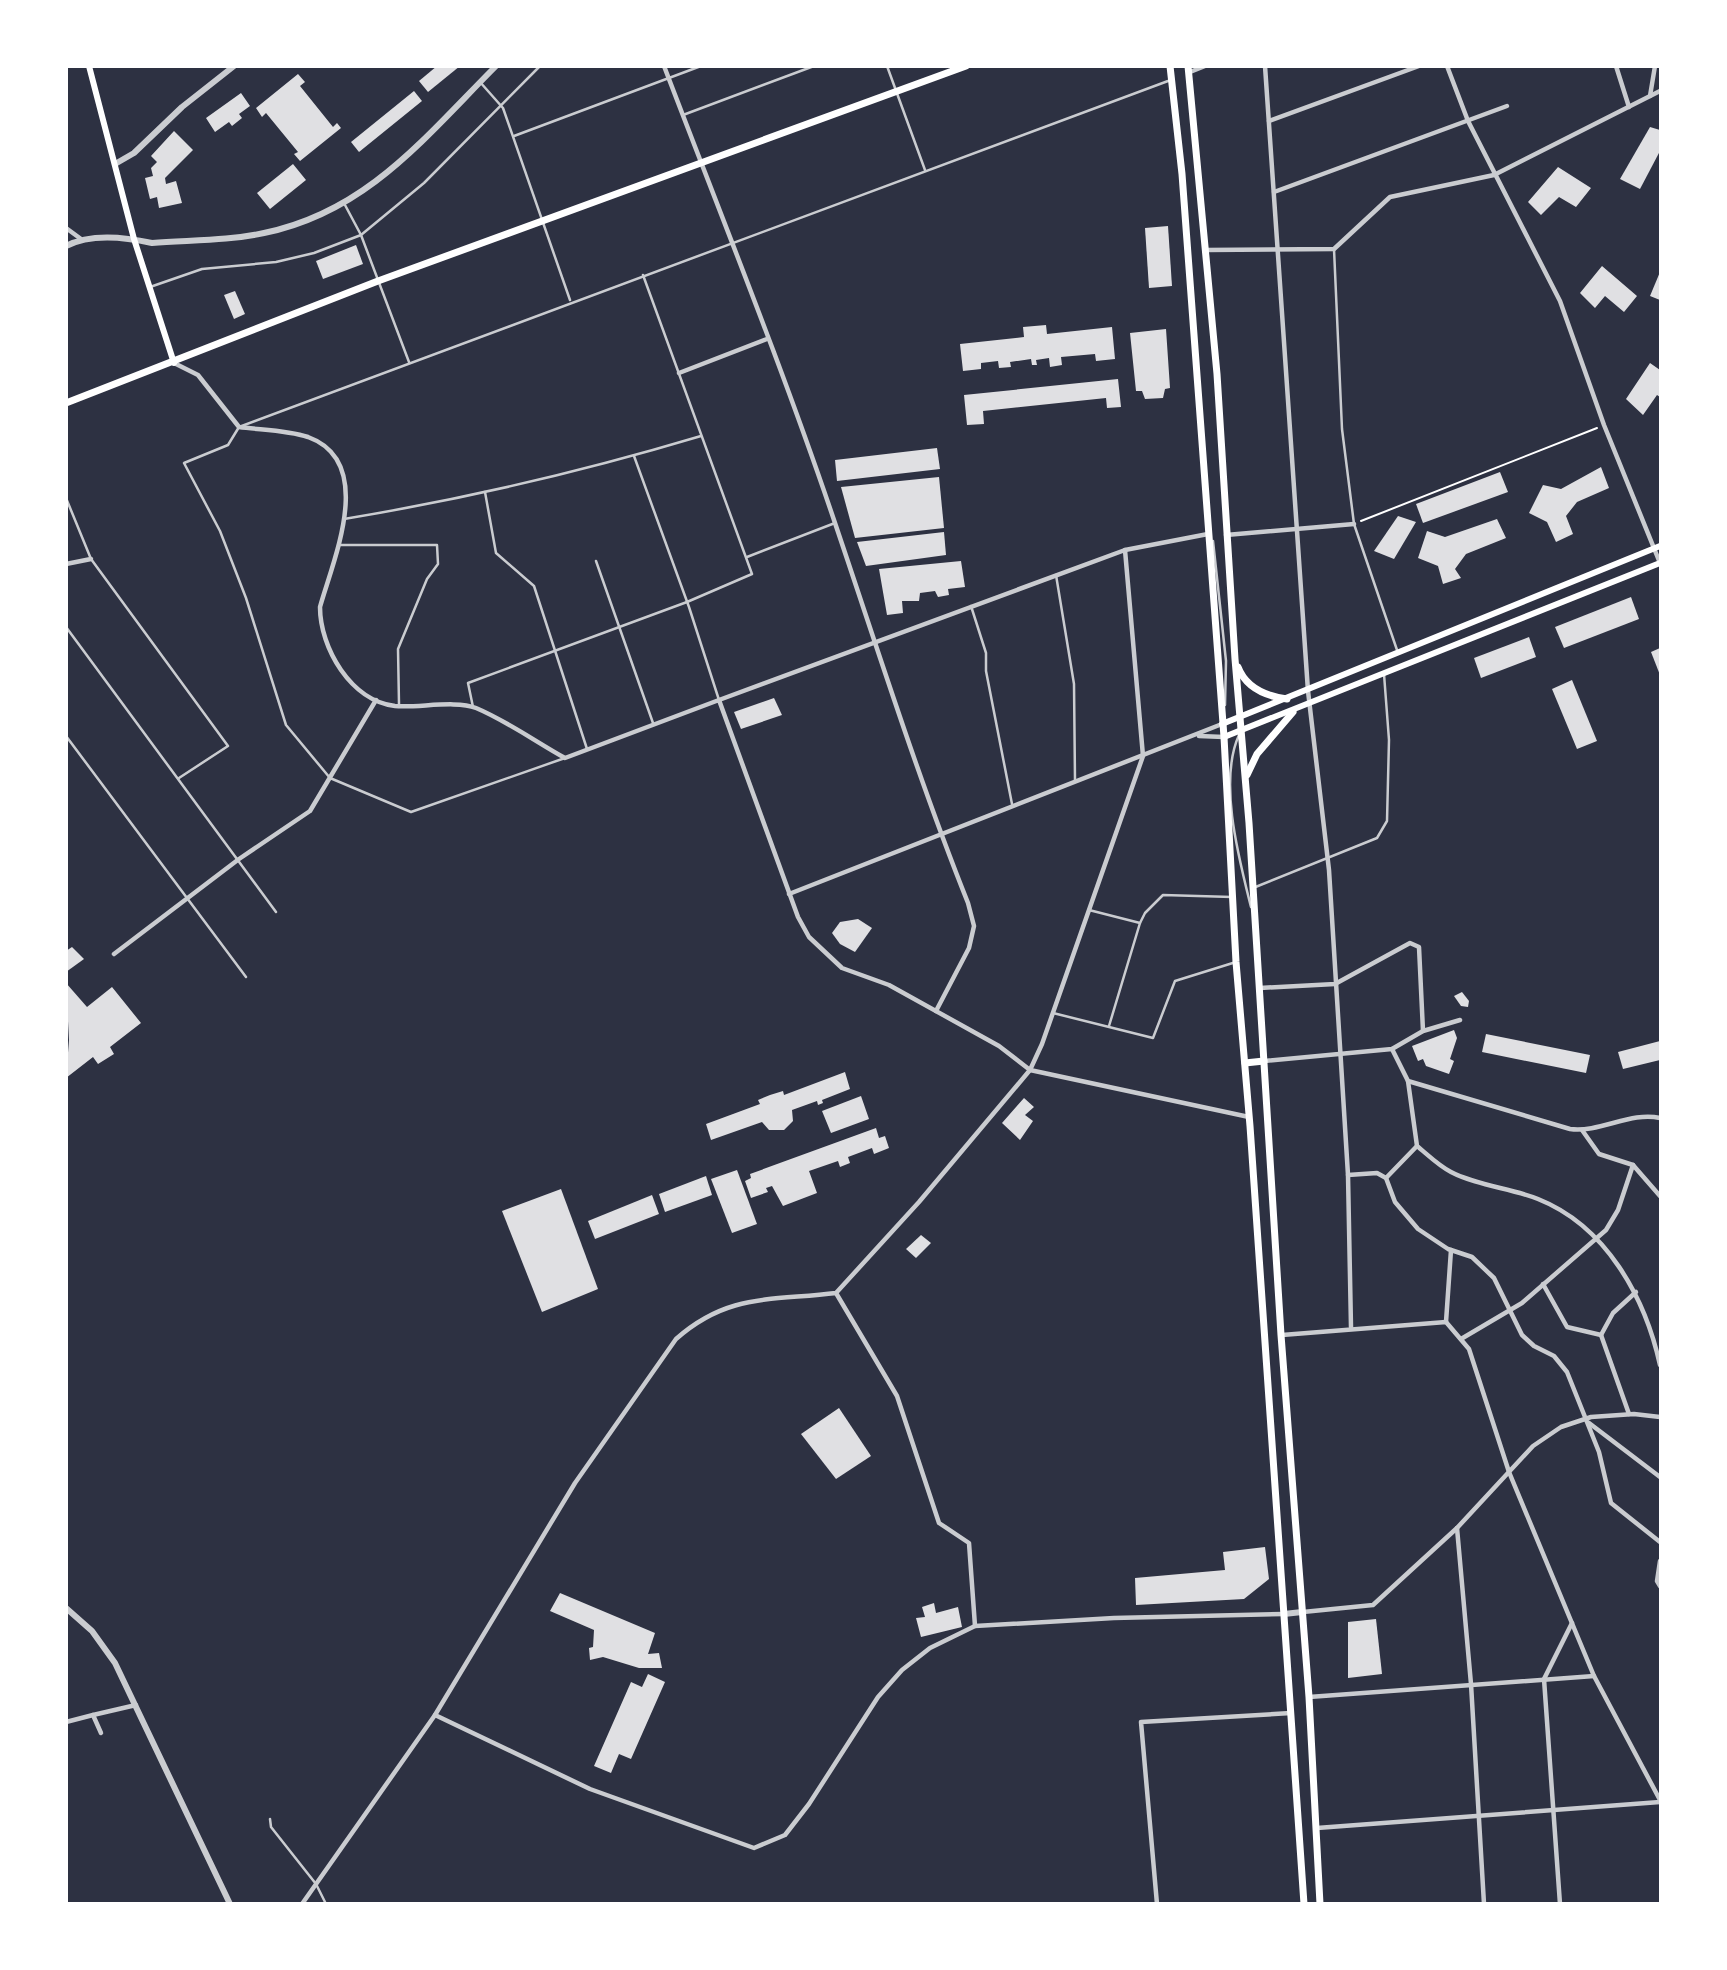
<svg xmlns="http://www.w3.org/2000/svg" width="1727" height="1970" font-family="'PT Sans',sans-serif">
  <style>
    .building { fill: #e0e0e3 }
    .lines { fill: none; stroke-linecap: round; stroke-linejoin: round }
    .path { stroke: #fff; stroke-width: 2 }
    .service { stroke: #caccd0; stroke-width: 2.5 }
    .minor { stroke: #caccd0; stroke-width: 4.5 }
    .tertiary { stroke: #caccd0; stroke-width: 6 }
    .secondary { stroke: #fff; stroke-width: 6 }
    .primary { stroke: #fff; stroke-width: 7 }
  </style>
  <rect width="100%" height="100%" fill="#2d3142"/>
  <g class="building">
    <path d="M437,66H460L428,92L419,81Z"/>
    <path d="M298,74L305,82L300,86L333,127L337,123L341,128L300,161L294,154L298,152L266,113L262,117L256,108Z"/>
    <path d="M414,91L422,101L359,152L351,142Z"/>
    <path d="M241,93L250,106L239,114L242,118L232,126L229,122L215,132L206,118Z"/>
    <path d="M1650,127L1660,130V151L1640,189L1620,179Z"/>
    <path d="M174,131L193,150L165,178L166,184L176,181L182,203L159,208L157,197L150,199L145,178L153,176L151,168L157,162L151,156Z"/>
    <path d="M293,164L306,180L270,209L257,193Z"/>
    <path d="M1558,167L1591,188L1576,207L1559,197L1541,215L1528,202Z"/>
    <path d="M1168,226L1172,286L1149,288L1145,228Z"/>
    <path d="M356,245L363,264L323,279L316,261Z"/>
    <path d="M1602,266L1637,296L1624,312L1605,296L1595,308L1580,293Z"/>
    <path d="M1660,272V300L1650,296Z"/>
    <path d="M235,291L245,314L234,319L224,295Z"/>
    <path d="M1046,325L1047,334L1112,327L1115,359L1096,361L1095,354L1061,357L1062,365L1050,367L1049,358L1036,360L1037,365H1032L1031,359L1010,362L1011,367L999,368L998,361L981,363V369L963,371L960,344L1024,337L1023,327Z"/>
    <path d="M1166,329L1170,388L1165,389L1163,398L1145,399L1142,391H1136L1130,333Z"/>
    <path d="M1650,363L1660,370V397L1657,395L1643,415L1626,399Z"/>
    <path d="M1118,379L1121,407L1107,408L1106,398L983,411L984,424L967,425L964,395Z"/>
    <path d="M937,448L940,469L837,481L835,460Z"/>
    <path d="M1601,467L1609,488L1577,502L1566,516L1573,534L1556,542L1547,522L1529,513L1543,485L1561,489Z"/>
    <path d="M1500,472L1508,492L1423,523L1416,504Z"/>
    <path d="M939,477L944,528L855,538L841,487Z"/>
    <path d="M1398,516L1416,522L1394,559L1374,551Z"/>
    <path d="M1497,519L1506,538L1466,554L1455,569L1461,578L1443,584L1438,566L1418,558L1427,531L1445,537Z"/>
    <path d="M944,532L946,555L866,566L857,542Z"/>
    <path d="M961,561L965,587L948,589L949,595L938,597L935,591L920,593L919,601H902L903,613L887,615L879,569Z"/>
    <path d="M1631,597L1639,619L1564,648L1555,627Z"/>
    <path d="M1529,637L1536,657L1481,678L1474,658Z"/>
    <path d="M1660,648V675L1651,652Z"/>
    <path d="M1572,680L1597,741L1577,749L1552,689Z"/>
    <path d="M774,698L782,715L741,729L734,712Z"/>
    <path d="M858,919L872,928L855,952L840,944L832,933L840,922Z"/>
    <path d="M72,947L84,959L66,972V951Z"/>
    <path d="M66,983L87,1007L112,987L141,1023L110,1047L114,1054L98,1064L93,1057L66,1078L69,1040Z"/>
    <path d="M1462,992L1469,1001L1468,1007L1461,1006L1454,996Z"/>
    <path d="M1454,1030L1457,1038L1450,1059L1454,1061L1449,1074L1426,1066L1423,1059L1418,1061L1412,1046Z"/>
    <path d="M1486,1034L1590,1055L1586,1073L1482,1052Z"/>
    <path d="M1660,1041V1060L1623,1069L1618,1052Z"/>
    <path d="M845,1072L850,1089L822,1100L823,1103L818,1105L817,1101L792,1110L793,1121L784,1130H769L762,1122L711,1140L706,1124L760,1104L758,1100L770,1095L783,1091L784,1095Z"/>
    <path d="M861,1096L869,1119L831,1133L822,1111Z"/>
    <path d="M1024,1098L1034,1107L1025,1115L1033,1121L1020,1140L1002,1123Z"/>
    <path d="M876,1128L879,1138L885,1136L889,1148L874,1154L872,1148L848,1157L850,1163L840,1167L838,1161L809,1171L817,1193L783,1206L772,1186L766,1188L768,1192L751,1198L745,1181L751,1178L750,1174Z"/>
    <path d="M737,1170L757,1224L732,1233L711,1179Z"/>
    <path d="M706,1176L712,1195L665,1212L659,1194Z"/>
    <path d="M561,1189L598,1289L542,1312L502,1211Z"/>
    <path d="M652,1195L659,1214L595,1239L588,1221Z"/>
    <path d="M921,1235L931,1243L916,1258L906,1249Z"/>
    <path d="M839,1408L871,1456L836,1479L801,1434Z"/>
    <path d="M1265,1547L1269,1579L1244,1599L1136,1605L1135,1578L1225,1570L1223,1552Z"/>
    <path d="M560,1593L655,1633L648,1654L659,1653L662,1668H639L603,1657L590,1660L589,1648L593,1647L594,1630L550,1611Z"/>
    <path d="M934,1603L936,1613L958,1607L962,1627L921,1637L916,1618L925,1617L922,1607Z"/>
    <path d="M1376,1619L1382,1674L1348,1678V1622Z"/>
    <path d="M648,1674L665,1682L631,1759L619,1754L611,1773L594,1766L631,1682L642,1687Z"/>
  </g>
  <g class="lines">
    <path class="path" d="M1361,521L1597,428"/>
    <g class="service">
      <path d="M887,66L925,170"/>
      <path d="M480,82L503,108L570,300"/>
      <path d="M683,115L814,66"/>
      <path d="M514,136L701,66"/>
      <path d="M345,205L361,235L409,362"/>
      <path d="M1334,249L1342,429L1354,524L1397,650"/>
      <path d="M150,287L202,269L276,262L314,253L361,235L424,183L540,66"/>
      <path d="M634,456L689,607L719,700"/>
      <path d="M485,492L496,553L534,586L587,749"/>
      <path d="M66,498L91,559L228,746L179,778"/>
      <path d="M344,519C465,499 584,471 701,436"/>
      <path d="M1213,541L1226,661L1225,705"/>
      <path d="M340,545H437L438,564L427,579L398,649L399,704"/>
      <path d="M747,557L835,523"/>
      <path d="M596,561L653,723"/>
      <path d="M1056,575L1074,684L1075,780"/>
      <path d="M971,606L986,653V671L1012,804"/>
      <path d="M66,627L276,912"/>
      <path d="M473,707L468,683L687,602L752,574L643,275"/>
      <path d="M1239,735C1218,781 1239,859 1251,907"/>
      <path d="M66,736L246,977"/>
      <path d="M565,758L411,812L330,778L286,725L246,598L220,531L184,463L228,445L239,427L1168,81"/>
      <path d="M1253,888L1377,838L1387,821L1389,740L1384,674"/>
      <path d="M1089,910L1140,923"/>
      <path d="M1053,1013L1153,1038L1175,981L1236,962"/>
      <path d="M1109,1026L1140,923L1145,913L1163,895L1232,897"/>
      <path d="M270,1819L271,1827L316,1884L326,1904"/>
    </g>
    <g class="minor">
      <path d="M664,66C722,218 783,369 835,523C878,650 918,778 968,903L974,926L969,948L936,1011"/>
      <path d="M1265,66L1308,691L1329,870L1348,1175L1351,1327"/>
      <path d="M1447,66L1468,121L1560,301L1604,425L1660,563"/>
      <path d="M1616,66L1629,107"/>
      <path d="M1190,72L1205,66"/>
      <path d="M1650,96L1655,66"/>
      <path d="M1269,121L1419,66"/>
      <path d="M1274,192L1507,106"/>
      <path d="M66,228L81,239"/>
      <path d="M1206,250L1334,249L1390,197L1494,175L1660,91"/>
      <path d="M174,363L198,375L239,427C261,430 287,430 308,437C377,462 333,560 320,607C320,648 351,701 395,706C418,708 456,700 476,708C507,721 536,742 565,758L719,700L798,917L809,937L842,968L889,985L999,1046L1030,1070L1249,1117"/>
      <path d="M679,373L767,339"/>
      <path d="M1226,535L1354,524"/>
      <path d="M66,564L91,559"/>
      <path d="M719,700L1125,550L1208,534"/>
      <path d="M1199,736L1224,737"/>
      <path d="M789,894L1222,724"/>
      <path d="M114,954L239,859L310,811L376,700"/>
      <path d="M1260,988L1335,984L1410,943L1419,947L1423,1031"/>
      <path d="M1392,1049L1408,1081L1570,1129C1600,1133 1631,1111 1660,1118"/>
      <path d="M1264,1061L1392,1049L1423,1031L1460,1020"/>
      <path d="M1408,1081L1417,1146C1428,1155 1439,1166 1451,1172C1478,1186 1511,1188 1538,1199C1606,1226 1645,1297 1660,1365"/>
      <path d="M1582,1130L1599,1154L1633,1165L1660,1196"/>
      <path d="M1348,1175L1377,1173L1386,1178L1395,1202L1418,1229L1448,1249L1472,1257L1494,1278L1522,1335L1534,1346L1554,1356L1567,1372L1599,1452L1611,1503L1660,1542"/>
      <path d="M1386,1178L1417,1146"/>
      <path d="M1543,1284L1567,1327L1601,1335"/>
      <path d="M836,1293L897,1396L939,1523L969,1543L975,1626"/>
      <path d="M1446,1322L1451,1250"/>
      <path d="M1282,1335L1446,1322L1469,1349L1509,1472L1594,1676L1660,1800"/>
      <path d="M1601,1335L1629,1414"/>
      <path d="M1601,1335L1613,1313L1636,1292"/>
      <path d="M1461,1339L1522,1303L1606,1230L1618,1210L1633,1165"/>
      <path d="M1589,1423L1660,1477"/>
      <path d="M1457,1528L1471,1684L1484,1904"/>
      <path d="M1660,1561L1657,1581L1660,1586"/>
      <path d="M1303,1612L1373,1605L1457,1528L1533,1446L1561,1427L1591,1417L1634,1414L1660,1417"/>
      <path d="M1309,1697L1594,1676"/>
      <path d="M93,1715L136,1705"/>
      <path d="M435,1715L590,1789L754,1848L785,1835L809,1804L878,1697L902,1670L930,1648L975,1626L1114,1618L1284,1614"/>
      <path d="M66,1722L93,1715L101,1733"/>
      <path d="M1317,1828L1660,1802"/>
      <path d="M302,1904L435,1715L575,1483L676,1339C728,1293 771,1301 836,1293L919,1202L1030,1070L1042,1044L1143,756L1125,550"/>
      <path d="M1157,1904L1141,1722L1291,1713"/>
      <path d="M1560,1904L1544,1679L1572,1623"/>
    </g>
    <g class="tertiary">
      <path d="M115,164L134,153L182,107L234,66"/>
      <path d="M66,246C91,233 125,237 152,243C189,240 228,241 264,233C367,212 425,137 496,66"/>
      <path d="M66,1608L92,1631L115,1663L230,1904"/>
      <path d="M1284,1614L1302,1612"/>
    </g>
    <g class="secondary">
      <path d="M89,66L134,239L174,363"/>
      <path d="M1222,724L1660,546"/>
      <path d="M1224,737L1660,563"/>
    </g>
    <g class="primary">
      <path d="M1170,66L1182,174L1224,737L1236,962L1250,1126L1304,1904"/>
      <path d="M1188,66L1217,374L1235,659L1249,823L1281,1335L1309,1697L1320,1904"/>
      <path d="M66,403L378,281L966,66"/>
      <path d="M1238,667C1246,688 1265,696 1287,699"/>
      <path d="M1247,775L1257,754L1293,712"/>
      <path d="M1245,1063L1264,1061"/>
    </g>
  </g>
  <rect width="1727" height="1970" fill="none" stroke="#ffffff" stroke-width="136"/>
</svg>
